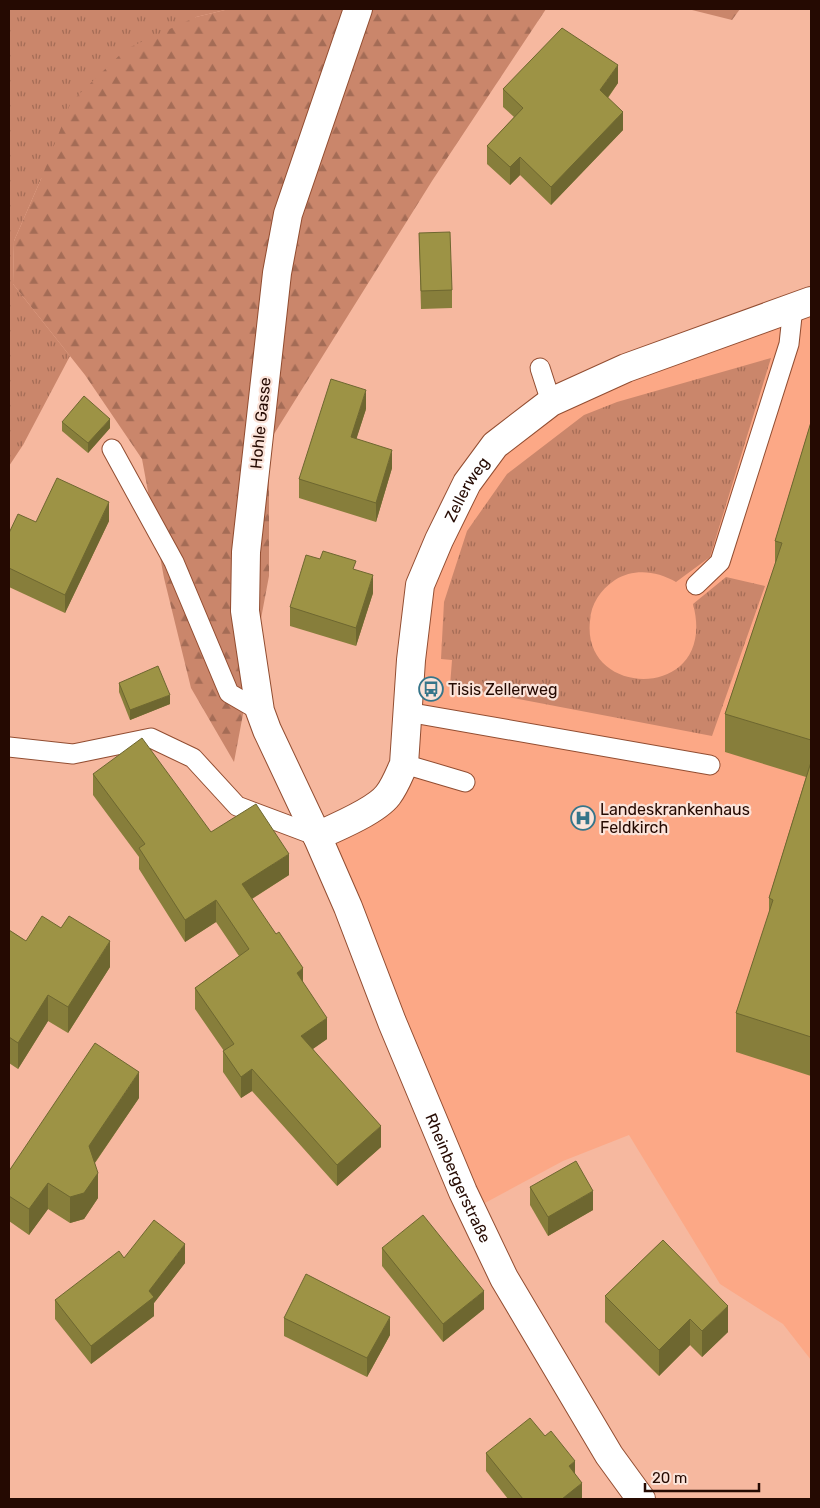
<svg xmlns="http://www.w3.org/2000/svg" width="820" height="1508" font-family="Rubik,sans-serif">
  <style>
    .built { fill: #fca886 }
    .grass { fill: url(#grass-tufts) }
    .forest { fill: url(#forest-firs) }
    .lines { fill: none; stroke-linecap: round; stroke-linejoin: round }
    .lane-casing { stroke: #924d31; stroke-width: 21 }
    .street-casing { stroke: #924d31; stroke-width: 30 }
    .secondary-casing { stroke: #924d31; stroke-width: 30 }
    .lane { stroke: #fff; stroke-width: 19 }
    .street { stroke: #fff; stroke-width: 28 }
    .secondary { stroke: #fff; stroke-width: 28 }
    .wall { fill: #877e3b }
    .shaded-wall { fill: #6e6730 }
    .building { fill: #9d9345; stroke: #6e6730 }
    .labels { text-anchor: middle; stroke-width: 4.5; stroke-linejoin: round; paint-order: stroke }
    .street-label { font-size: 16px; fill: #250a02; stroke: #fbe3d9 }
    .poi-label { font-size: 16px; fill: #250a02; stroke: #fbe3d9; text-anchor: start }
  </style>
  <defs>
    <pattern id="grass-tufts" width="24" height="20" patternUnits="userSpaceOnUse" patternTransform="scale(1.25)"><rect width="24" height="20" fill="#ca866b"/><path d="M3 7l-1-3M5 7V3M7 7l1-3M15 17l-1-3M17 17v-4M19 17l1-3" fill="none" stroke="#a46c56"/></pattern>
    <pattern id="forest-firs" width="22" height="20" patternUnits="userSpaceOnUse" patternTransform="scale(1.25)"><rect width="22" height="20" fill="#ca866b"/><path d="M5 1l3.5 6h-7zM16 11l3.5 6h-7z" fill="#a46c56"/></pattern>
  </defs>
  <rect width="100%" height="100%" fill="#f6b89f"/>
  <path class="built" d="M811,302V1360L783,1324L720,1284L629,1135L563,1161L483,1204L320,837L388,799L422,586L469,484L552,404Z"/>
  <g class="grass">
    <path d="M9,9H229L196,17L41,179L14,241L13,284L70,356L23,445L9,466Z"/>
    <path d="M771,358L710,557L676,582C657,571 634,568 615,580C600,590 591,604 590,621C581,701 719,701 693,604L726,577L765,586L712,736L450,686L452,660L441,659L444,602L467,531L507,474L584,415L617,402Z"/>
  </g>
  <g class="forest">
    <path d="M229,9H546L432,181L269,442V576L234,762L191,688L164,578L142,459L85,375L13,284L14,241L41,179L71,102L126,49L196,17Z"/>
    <path d="M688,9H740L732,20Z"/>
  </g>
  <g class="lines">
    <g class="lane-casing">
      <g id="lane">
        <path d="M540,368L551,402"/>
        <path d="M112,449L174,562L229,693L260,711"/>
        <path d="M696,585L720,562L789,344L793,307"/>
        <path d="M407,712L710,765"/>
        <path d="M9,747L73,754L151,738L193,758L237,806L317,836"/>
        <path d="M404,764L465,782"/>
      </g>
    </g>
    <g class="street-casing">
      <g id="street">
        <path id="s1" d="M317,836C335,828 376,811 388,795C395,786 399,775 404,764L411,660L420,585L439,540L467,483L495,445L551,402L626,368L811,301"/>
      </g>
    </g>
    <g class="secondary-casing">
      <g id="secondary">
        <path id="s2" d="M358,9L288,214L277,273L246,552L245,611L260,711L267,730L317,836L348,907L392,1022L463,1192L504,1278L609,1455L641,1499"/>
      </g>
    </g>
    <use href="#lane" class="lane"/>
    <use href="#street" class="street"/>
    <use href="#secondary" class="secondary"/>
  </g>
  <g class="wall">
    <path d="M618,83L608,98L623,130L551,205L520,175L510,185L487,164V146L514,117L503,107V89Z"/>
    <path d="M419,233L452,290V308L421,309Z"/>
    <path d="M366,409L356,439L392,468L376,522L299,498V479Z"/>
    <path d="M62,422L110,428L88,453L62,431Z"/>
    <path d="M811,422V1076L736,1052V1013L769,914V898L806,777L725,752V714L775,565V541Z"/>
    <path d="M109,521L65,613L9,587V533L36,522Z"/>
    <path d="M356,570L373,593L356,646L290,626V607Z"/>
    <path d="M119,683L170,704L130,720L119,692Z"/>
    <path d="M93,774L211,832L289,875L252,899L303,982L327,1039L313,1049L381,1147L337,1186L252,1091L241,1098L223,1072V1051H224L195,1009V988L239,956L216,922L185,942L139,869V857L93,795Z"/>
    <path d="M9,930L26,941L110,967L68,1033L48,1021L18,1069L9,1063Z"/>
    <path d="M139,1098L95,1163L98,1198L84,1219L70,1223L48,1209L29,1235L9,1221V1171Z"/>
    <path d="M530,1187L593,1210L548,1236L530,1205Z"/>
    <path d="M663,1240L728,1332L702,1357L690,1345L659,1376L605,1322V1296Z"/>
    <path d="M382,1248L484,1309L443,1342L382,1266Z"/>
    <path d="M124,1258L185,1263L154,1303V1316L91,1364L55,1319V1300Z"/>
    <path d="M284,1318L390,1335L367,1377L284,1336Z"/>
    <path d="M486,1453L575,1474L582,1499H508L486,1471Z"/>
  </g>
  <g class="shaded-wall">
    <path d="M618,65V83L600,108V90Z"/>
    <path d="M623,112V130L551,205V187Z"/>
    <path d="M520,157V175L510,185V167Z"/>
    <path d="M366,390V409L351,456V437Z"/>
    <path d="M110,419V428L88,453V443Z"/>
    <path d="M392,450V468L376,522V503Z"/>
    <path d="M109,502V521L65,613V595Z"/>
    <path d="M373,575V593L356,646V628Z"/>
    <path d="M170,695V704L130,720V710Z"/>
    <path d="M289,854V875L242,905V884Z"/>
    <path d="M216,900V922L185,942V920Z"/>
    <path d="M110,941V967L68,1033V1007Z"/>
    <path d="M303,968V990L297,973Z"/>
    <path d="M48,995V1021L18,1069V1043Z"/>
    <path d="M327,1018V1039L301,1057V1036Z"/>
    <path d="M252,1069V1091L241,1098V1077Z"/>
    <path d="M139,1072V1098L89,1171V1146Z"/>
    <path d="M381,1126V1147L337,1186V1165Z"/>
    <path d="M98,1173V1198L84,1219L70,1223V1197Z"/>
    <path d="M48,1183V1209L29,1235V1209Z"/>
    <path d="M593,1191V1210L548,1236V1217Z"/>
    <path d="M185,1244V1263L154,1303V1316L91,1364V1346L149,1291Z"/>
    <path d="M484,1291V1309L443,1342V1324Z"/>
    <path d="M728,1306V1332L702,1357V1331Z"/>
    <path d="M390,1317V1335L367,1377V1358Z"/>
    <path d="M690,1319V1345L659,1376V1350Z"/>
    <path d="M575,1461V1479L569,1466Z"/>
    <path d="M582,1483V1499H562Z"/>
  </g>
  <g class="building">
    <path d="M562,28L618,65L600,90L623,112L551,187L520,157L510,167L487,146L523,108L503,89Z"/>
    <path d="M450,232L452,290L421,291L419,233Z"/>
    <path d="M331,379L366,390L351,437L392,450L376,503L299,479Z"/>
    <path d="M84,396L110,419L88,443L62,422Z"/>
    <path d="M811,422V740L725,714L782,543L775,541Z"/>
    <path d="M57,478L109,502L65,595L9,568V533L18,514L36,522Z"/>
    <path d="M323,551L356,561L353,569L373,575L356,628L290,607L306,555L320,559Z"/>
    <path d="M158,666L170,695L130,710L119,683Z"/>
    <path d="M142,738L211,832L256,804L289,854L242,884L276,934L279,932L303,968L297,973L327,1018L301,1036L381,1126L337,1165L252,1069L241,1077L223,1051L234,1044L195,988L249,949L216,900L185,920L139,848L145,844L93,774Z"/>
    <path d="M811,762V1037L736,1013L773,900L769,898Z"/>
    <path d="M42,916L61,928L69,916L110,941L68,1007L48,995L18,1043L9,1037V930L26,941Z"/>
    <path d="M95,1043L139,1072L89,1146L98,1173L84,1193L70,1197L48,1183L29,1209L9,1196V1171Z"/>
    <path d="M576,1161L593,1191L548,1217L530,1187Z"/>
    <path d="M423,1215L484,1291L443,1324L382,1248Z"/>
    <path d="M154,1220L185,1244L149,1291L154,1297L91,1346L55,1300L119,1251L124,1258Z"/>
    <path d="M663,1240L728,1306L702,1331L690,1319L659,1350L605,1296Z"/>
    <path d="M306,1274L390,1317L367,1358L284,1318Z"/>
    <path d="M530,1418L545,1436L551,1431L575,1461L569,1466L582,1483L562,1499H523L486,1453Z"/>
  </g>
  <defs>
    <g id="bus-ring" transform="scale(1.25)"><circle r="9.5" fill="#fbe3d9" stroke="#36758a" stroke-width="1.5"/><path d="M-5-6H5V4H4V6H2V4H-2V6H-4V4H-5ZM-3.5-4V0h7V-4ZM-3.5 1.2v1.5H-2V1.2ZM2 1.2v1.5H3.5V1.2Z" fill="#36758a"/></g>
    <g id="hospital-ring" transform="scale(1.25)"><circle r="9.5" fill="#fbe3d9" stroke="#36758a" stroke-width="1.5"/><path d="M-5-5h3v3.5h4V-5h3V5h-3V1.5h-4V5h-3Z" fill="#36758a"/></g>
  </defs>
  <g fill-rule="evenodd">
    <use href="#bus-ring" x="431" y="689"/>
    <use href="#hospital-ring" x="583" y="818"/>
  </g>
  <g class="labels">
    <g class="street-label">
      <text transform="translate(260 423) rotate(-84)" y="6">Hohle Gasse</text>
      <text dy="6" stroke="none"><textPath href="#s1" startOffset="404">Zellerweg</textPath></text>
      <text dy="6" stroke="none"><textPath href="#s2" startOffset="1225">Rheinbergerstraße</textPath></text>
    </g>
    <g class="poi-label">
      <text x="448" y="695">Tisis Zellerweg</text>
      <text x="600" y="815">Landeskrankenhaus<tspan x="600" dy="18">Feldkirch</tspan></text>
    </g>
  </g>
  <rect width="820" height="1508" fill="none" stroke="#250a02" stroke-width="20"/>
  <path d="M645 1483v8h114v-8" fill="none" stroke="#250a02" stroke-width="2.5"/>
  <text x="652" y="1483" font-size="15" fill="#250a02" stroke="#fbe3d9" stroke-width="4" paint-order="stroke">20 m</text>
</svg>
